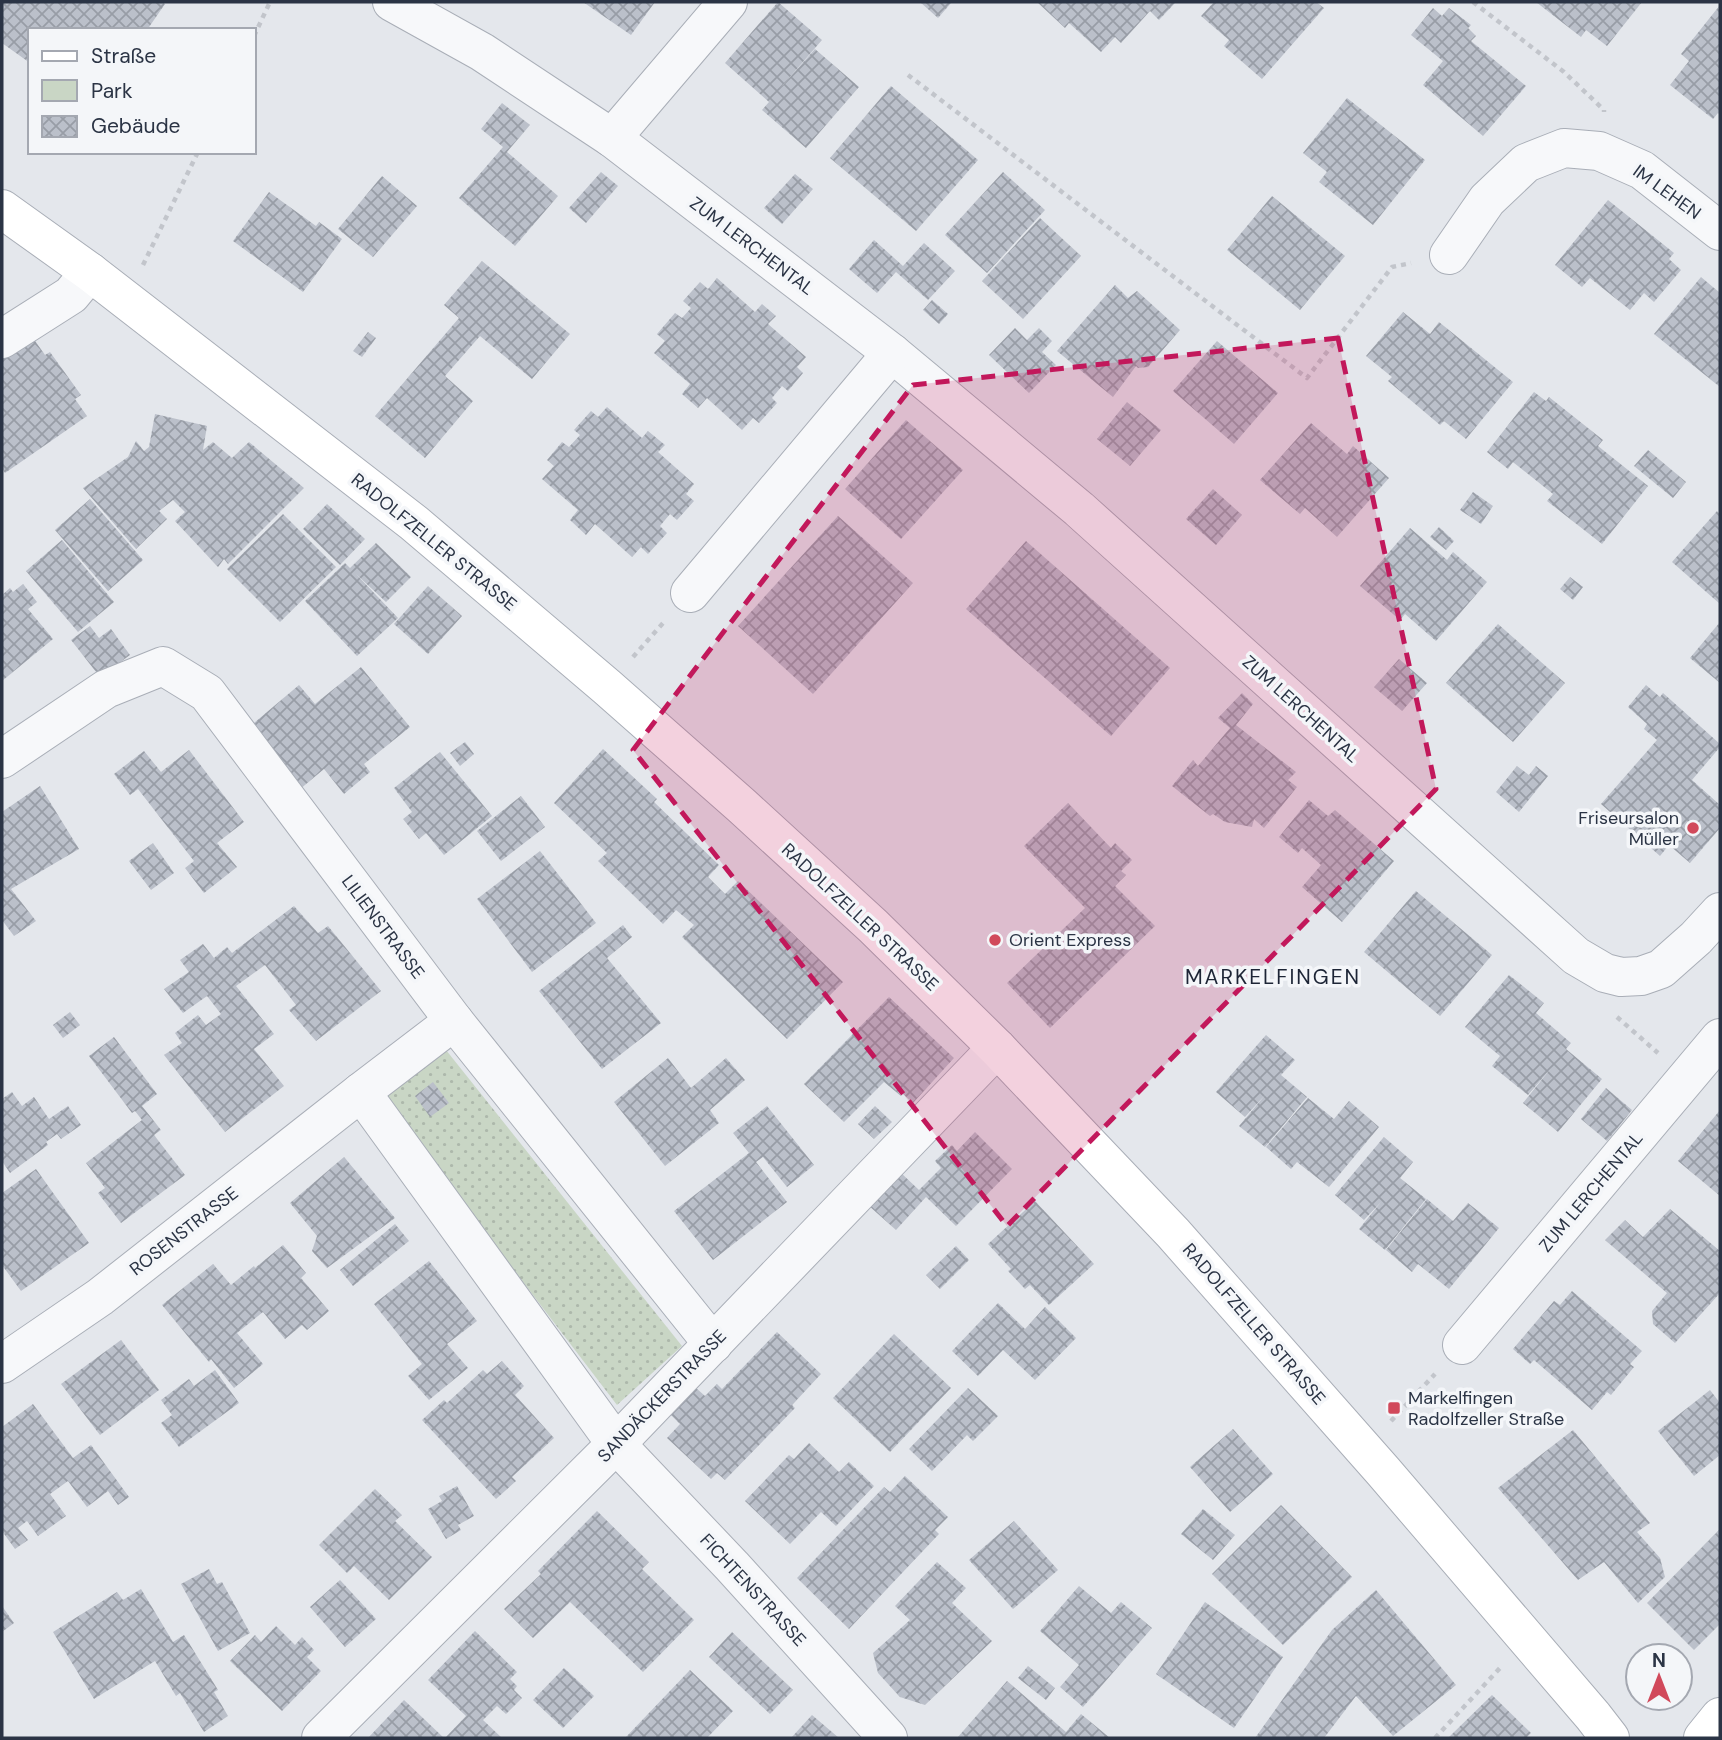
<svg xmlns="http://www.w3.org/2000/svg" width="1722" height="1740" font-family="'DM Sans',sans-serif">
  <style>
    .green { fill: url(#green-dots) }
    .building { fill: url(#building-cross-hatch) }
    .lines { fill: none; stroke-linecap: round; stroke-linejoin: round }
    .street-casing { stroke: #a9aeb7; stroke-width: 40 }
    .secondary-casing { stroke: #a9aeb7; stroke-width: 40 }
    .path { stroke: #c2c5cb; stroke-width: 4.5; stroke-dasharray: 5 5; stroke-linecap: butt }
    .street { stroke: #f7f8fa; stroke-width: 38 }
    .secondary { stroke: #fff; stroke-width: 38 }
    .marked { fill: #c2185b; fill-opacity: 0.2; stroke: #c2185b; stroke-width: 5; stroke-dasharray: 14 9; stroke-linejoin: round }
    .poi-dot { fill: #d1495b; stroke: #f4f6f9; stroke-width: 2.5 }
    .labels { text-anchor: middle; stroke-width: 7; stroke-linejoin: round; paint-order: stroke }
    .street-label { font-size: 18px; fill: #2b3445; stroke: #f4f6f9 }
    .poi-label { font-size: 18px; fill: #2b3445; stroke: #f4f6f9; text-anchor: start }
    .quarter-label { font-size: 21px; letter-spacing: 2px; fill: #1d2536; stroke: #f4f6f9 }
  </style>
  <defs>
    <pattern id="green-dots" width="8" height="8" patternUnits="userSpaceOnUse" patternTransform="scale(1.75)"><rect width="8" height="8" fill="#c9d6c5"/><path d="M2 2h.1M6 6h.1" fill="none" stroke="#adb8ab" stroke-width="1.8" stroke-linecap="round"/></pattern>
    <pattern id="building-cross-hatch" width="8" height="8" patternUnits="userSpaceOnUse" patternTransform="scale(1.75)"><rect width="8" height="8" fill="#bbc0ca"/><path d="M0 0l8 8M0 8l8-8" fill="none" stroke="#989da6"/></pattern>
  </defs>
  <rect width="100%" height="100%" fill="#e4e7ec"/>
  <path class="green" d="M446,1050L682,1346L617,1405L380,1095Z"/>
  <g class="building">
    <path d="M2,2H162L165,4L147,30H30V63L2,43Z"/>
    <path d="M583,2H655L631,35Z"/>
    <path d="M778,2L822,40L776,93L815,49L859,87L806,148L762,110L769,102L725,63Z"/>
    <path d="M920,2H952L938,18Z"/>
    <path d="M1037,2H1176L1159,20L1150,11L1121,43L1115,37L1101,52L1069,23L1065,28Z"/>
    <path d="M1214,2H1316L1324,8L1262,79L1224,46L1229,40L1201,16Z"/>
    <path d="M1536,2H1642L1607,46L1586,30L1581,37Z"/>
    <path d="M1720,5V115L1718,113L1713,119L1670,85L1689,61L1681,54Z"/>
    <path d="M1433,8L1442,16L1449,8L1471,25L1468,28L1476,36L1471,41L1526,86L1483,136L1423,85L1443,61L1411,35Z"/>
    <path d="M891,86L978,160L916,231L830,158Z"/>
    <path d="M1347,98L1425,160L1373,225L1319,182L1327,172L1303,153Z"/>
    <path d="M502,103L530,125L507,152L558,196L515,246L459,198L503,147L481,129Z"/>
    <path d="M601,172L618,186L586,223L569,208Z"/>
    <path d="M1003,172L1045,210L987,273L945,235Z"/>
    <path d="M795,174L813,189L782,224L764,208Z"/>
    <path d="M382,176L417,206L373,257L338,229Z"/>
    <path d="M269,192L316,226L319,222L342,239L303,292L233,241Z"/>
    <path d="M1272,196L1345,256L1300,310L1227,250Z"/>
    <path d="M1608,200L1674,253L1669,259L1681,270L1654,302L1644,293L1630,310L1590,278L1582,287L1555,265Z"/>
    <path d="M1040,218L1081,256L1023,319L982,281Z"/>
    <path d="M874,240L903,266L924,243L955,271L928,300L896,272L877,293L849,269Z"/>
    <path d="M482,261L570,334L532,379L480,336L445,376L473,401L425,458L375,416L459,318L444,305Z"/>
    <path d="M1701,277L1720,293V387L1654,334Z"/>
    <path d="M717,278L755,312L762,304L776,316L768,324L806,357L797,367L803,373L788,391L782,386L772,398L777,403L759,423L753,418L742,430L707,398L698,408L682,394L690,384L654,353L665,341L657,334L675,313L682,318L691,308L683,301L700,282L708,289Z"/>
    <path d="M1115,285L1128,298L1137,291L1180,330L1148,367L1138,368L1136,366L1113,397L1057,351Z"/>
    <path d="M932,300L948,314L939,324L923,310Z"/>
    <path d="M1403,312L1430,334L1439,322L1513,382L1466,439L1444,421L1440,425L1388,381L1392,377L1366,356Z"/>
    <path d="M1015,328L1027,340L1039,328L1052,341L1042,352L1056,365L1029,393L989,355Z"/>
    <path d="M368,332L376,338L362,357L353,351Z"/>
    <path d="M33,338L45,355L50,352L81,395L75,399L87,416L5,473L2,468V359Z"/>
    <path d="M1217,341L1278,393L1234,444L1173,391Z"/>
    <path d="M1534,392L1546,401L1549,397L1603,440L1598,446L1648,486L1602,544L1547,501L1553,494L1513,462L1508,469L1487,452Z"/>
    <path d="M1127,402L1161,430L1130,466L1097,439Z"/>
    <path d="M607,407L642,438L648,431L665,445L658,452L694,484L686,494L694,501L677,520L670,514L660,526L667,533L648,554L641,547L632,557L595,524L586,535L570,520L578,510L542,479L554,466L547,460L562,442L569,447L580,435L574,430L591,411L598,417Z"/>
    <path d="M155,414L207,426L203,450L213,442L232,458L249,442L304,488L228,564L224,559L218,567L175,521L185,512L173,500L159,511L167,519L136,549L83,488L128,457L136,441L144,451L149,447Z"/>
    <path d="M906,420L963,470L901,539L845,489Z"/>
    <path d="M1311,423L1347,454L1353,446L1389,478L1337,537L1305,508L1300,514L1260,480Z"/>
    <path d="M1648,450L1686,482L1673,498L1634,466Z"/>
    <path d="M1213,489L1242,515L1216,545L1186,519Z"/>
    <path d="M1473,492L1493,506L1481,524L1460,510Z"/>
    <path d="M90,499L143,560L108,591L55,530Z"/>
    <path d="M327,504L365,539L340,565L303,529Z"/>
    <path d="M1717,511L1720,514V604L1672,562Z"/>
    <path d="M283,514L336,567L280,622L227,569Z"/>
    <path d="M838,516L913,583L813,694L738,626Z"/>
    <path d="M1439,527L1454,541L1446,550L1430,537Z"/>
    <path d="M1410,528L1447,560L1453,552L1487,582L1436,641L1405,614L1400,620L1360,586Z"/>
    <path d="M62,540L114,602L78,632L26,571Z"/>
    <path d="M1026,541L1170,668L1111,736L966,609Z"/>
    <path d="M376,543L411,577L386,602L356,574L398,618L357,656L305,601L345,563L350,568Z"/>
    <path d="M1570,577L1583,587L1573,600L1560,589Z"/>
    <path d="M23,584L37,602L28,609L53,639L2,681V595L10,588L13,592Z"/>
    <path d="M428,586L462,616L428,654L394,624Z"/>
    <path d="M1720,622V683L1690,658Z"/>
    <path d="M1498,624L1565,683L1513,742L1446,683Z"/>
    <path d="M90,626L99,638L111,629L130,655L100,677L71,640Z"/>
    <path d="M1399,659L1427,683L1402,711L1374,687Z"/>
    <path d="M361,667L410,727L364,764L370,772L344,794L324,769L299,790L248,728L299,685L315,704Z"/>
    <path d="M1646,685L1660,697L1663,693L1720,744V747L1692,780L1720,805V828L1690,863L1669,845L1660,856L1601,804L1657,740L1644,729L1647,724L1628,707Z"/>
    <path d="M1242,693L1253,704L1236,725L1296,772L1288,780L1297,787L1264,828L1254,819L1252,827L1225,822L1213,814L1210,816L1172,786L1193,760L1198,766L1230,728L1218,718Z"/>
    <path d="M465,742L474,754L460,766L450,753Z"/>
    <path d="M603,749L657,799L654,802L719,865L708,877L725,894L738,881L843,982L787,1039L682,937L694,925L676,910L663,924L598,861L607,853L554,803Z"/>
    <path d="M189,750L244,822L217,843L237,867L204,893L185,868L194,861L138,789L130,795L114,774L144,751L161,772Z"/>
    <path d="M440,752L492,816L444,855L426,833L419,839L403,819L412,812L394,788Z"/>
    <path d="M1517,766L1529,775L1536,766L1548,776L1519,812L1496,792Z"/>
    <path d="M40,786L79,849L11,889L36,921L14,936L2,920V812Z"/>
    <path d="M521,796L545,827L501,861L477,831Z"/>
    <path d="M1309,800L1328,816L1335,810L1394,861L1342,922L1302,887L1321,865L1302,848L1298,853L1279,837Z"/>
    <path d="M1068,803L1111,848L1115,843L1132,860L1121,871L1126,875L1115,886L1155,926L1050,1028L1007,983L1085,908L1024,846Z"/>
    <path d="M153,843L174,873L151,890L129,861Z"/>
    <path d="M540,851L596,923L532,972L477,899Z"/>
    <path d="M1416,891L1492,955L1440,1016L1364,952Z"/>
    <path d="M294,906L318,933L328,926L381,991L316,1041L289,1010L296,1005L265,965L236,986L274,1034L254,1049L284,1086L225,1132L164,1055L182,1043L175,1033L198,1015L206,1025L221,1014L207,996L183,1013L164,989L189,972L180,960L203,944L214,958L227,947L232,953Z"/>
    <path d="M623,925L632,937L607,958L661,1023L602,1069L539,991Z"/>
    <path d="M1509,975L1544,1003L1536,1013L1571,1043L1566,1049L1602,1079L1558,1132L1523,1103L1552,1067L1528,1095L1492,1066L1500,1056L1465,1027Z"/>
    <path d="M889,997L954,1058L913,1103L903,1094L901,1096L884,1082L844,1122L804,1084Z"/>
    <path d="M70,1012L80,1025L63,1038L53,1025Z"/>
    <path d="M1266,1035L1295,1060L1281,1075L1307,1097L1265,1147L1239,1126L1266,1094L1245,1117L1216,1092Z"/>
    <path d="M114,1037L157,1094L142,1106L161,1130L154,1135L185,1175L121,1223L98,1193L105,1188L86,1163L142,1120L135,1111L132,1113L89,1056Z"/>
    <path d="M668,1058L691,1088L726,1058L745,1080L710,1110L719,1123L665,1166L614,1102Z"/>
    <path d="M433,1082L449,1103L430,1117L415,1096Z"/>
    <path d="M1606,1088L1632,1110L1607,1141L1581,1119Z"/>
    <path d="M12,1092L22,1106L34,1097L49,1119L68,1106L81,1125L61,1139L57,1134L46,1142L48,1145L10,1173L2,1161V1099Z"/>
    <path d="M1308,1098L1334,1119L1349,1101L1379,1127L1329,1187L1297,1162L1291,1169L1266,1147Z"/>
    <path d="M767,1106L814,1165L787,1187L763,1157L756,1162L787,1202L713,1260L674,1211L749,1153L733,1133Z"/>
    <path d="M875,1106L892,1122L874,1139L858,1124Z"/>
    <path d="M1720,1110V1196L1678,1161Z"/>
    <path d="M975,1132L1012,1169L956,1226L926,1197L896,1230L868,1205L900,1172L919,1190L941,1168L935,1161L952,1145L957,1151Z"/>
    <path d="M1384,1137L1413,1162L1400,1178L1426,1199L1385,1250L1359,1229L1381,1202L1364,1220L1335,1195Z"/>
    <path d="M344,1157L395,1218L327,1268L312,1251L317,1236L290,1203Z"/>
    <path d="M36,1169L89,1243L21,1291L2,1265V1193Z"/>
    <path d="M1427,1199L1453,1221L1468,1203L1499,1228L1449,1289L1418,1264L1412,1272L1386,1250Z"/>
    <path d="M1035,1201L1094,1264L1049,1305L1030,1285L1025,1289L1008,1271L1011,1269L988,1244Z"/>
    <path d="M1670,1209L1720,1251V1293L1675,1343L1653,1324L1652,1311L1667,1293L1605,1240L1625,1220L1643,1237Z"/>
    <path d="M395,1224L409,1241L353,1286L340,1270Z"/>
    <path d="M283,1245L306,1273L301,1278L329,1311L307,1330L302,1325L285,1339L263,1312L237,1333L263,1364L234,1388L211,1359L209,1362L162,1305L213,1264L231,1285L254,1266L255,1268Z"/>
    <path d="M956,1246L969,1260L940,1289L926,1275Z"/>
    <path d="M429,1261L477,1321L447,1344L468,1368L429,1400L408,1376L422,1364L374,1304Z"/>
    <path d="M1572,1291L1642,1351L1630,1364L1634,1367L1611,1395L1607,1392L1592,1410L1534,1360L1530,1364L1513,1349L1554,1301L1560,1305Z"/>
    <path d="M998,1303L1025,1329L1045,1307L1076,1338L1035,1380L1003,1350L978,1376L952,1351Z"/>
    <path d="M777,1332L821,1374L792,1405L795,1408L725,1480L717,1473L711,1479L667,1438L680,1424L670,1414L696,1388L705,1396L717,1384L722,1389Z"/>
    <path d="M894,1334L951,1388L890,1452L833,1398Z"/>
    <path d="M121,1340L159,1390L100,1435L61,1384Z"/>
    <path d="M502,1361L524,1386L515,1395L554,1438L512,1477L516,1481L496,1499L422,1420L444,1400L447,1403L483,1370L487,1374Z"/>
    <path d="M215,1370L239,1403L179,1447L161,1423L172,1415L161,1400L189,1379L194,1386Z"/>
    <path d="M968,1388L998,1416L973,1441L967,1435L932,1471L909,1449Z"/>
    <path d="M1710,1390L1720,1403V1455L1694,1476L1658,1431Z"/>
    <path d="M33,1404L73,1458L91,1445L129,1497L118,1505L108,1491L87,1507L68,1481L50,1494L66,1516L38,1536L27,1521L18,1528L28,1540L15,1549L2,1531V1427Z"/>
    <path d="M1233,1429L1273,1474L1230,1512L1190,1467Z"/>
    <path d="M1573,1430L1650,1523L1637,1532L1660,1558L1665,1577L1638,1603L1604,1562L1578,1580L1498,1488Z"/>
    <path d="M809,1443L839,1472L849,1462L874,1486L836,1526L821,1512L790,1544L745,1501L789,1455L794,1459Z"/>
    <path d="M905,1476L948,1517L935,1530L939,1534L849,1629L797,1578L884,1487L890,1492Z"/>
    <path d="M457,1486L474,1516L458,1525L461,1530L446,1539L428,1509L442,1501L439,1496Z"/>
    <path d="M375,1489L402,1515L395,1521L432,1557L389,1600L354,1566L347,1573L319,1545Z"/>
    <path d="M1281,1505L1352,1577L1283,1645L1212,1574Z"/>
    <path d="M1203,1509L1235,1535L1213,1560L1181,1534Z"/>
    <path d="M597,1511L649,1562L642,1569L694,1620L643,1672L570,1602L533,1638L504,1609L541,1574L538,1571Z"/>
    <path d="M1014,1521L1058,1570L1013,1609L969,1560Z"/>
    <path d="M1720,1529V1624L1694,1650L1647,1603Z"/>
    <path d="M937,1562L966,1588L952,1603L992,1641L925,1705L900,1697L878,1673L873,1653L910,1620L895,1606Z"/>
    <path d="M209,1569L217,1584L222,1582L250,1633L218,1651L181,1584Z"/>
    <path d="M340,1580L376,1619L345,1647L310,1607Z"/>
    <path d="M1079,1586L1111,1613L1121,1602L1152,1628L1083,1707L1060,1687L1079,1665L1040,1631Z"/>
    <path d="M141,1589L173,1642L184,1635L218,1690L214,1692L228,1716L204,1732L180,1693L176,1696L155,1661L94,1699L53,1632L117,1592L123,1600Z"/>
    <path d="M1376,1590L1456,1685L1393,1736L1356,1696L1324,1738H1255L1332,1630Z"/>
    <path d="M1205,1602L1283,1657L1234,1728L1156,1674Z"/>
    <path d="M2,1606L14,1623L2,1632Z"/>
    <path d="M276,1626L295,1645L302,1637L314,1650L307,1657L321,1671L282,1711L230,1661L255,1635L261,1642Z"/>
    <path d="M475,1631L517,1672L510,1679L517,1686L514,1690L522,1698L506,1714L497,1706L483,1720L502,1738H445L466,1716L428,1680Z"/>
    <path d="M732,1632L793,1690L770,1714L709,1657Z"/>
    <path d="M1028,1666L1055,1688L1046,1700L1018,1678Z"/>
    <path d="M564,1668L594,1696L563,1728L533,1700Z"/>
    <path d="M690,1670L733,1711L707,1738H628L626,1737Z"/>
    <path d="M1007,1681L1066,1732L1081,1714L1110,1738H957Z"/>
    <path d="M1492,1695L1531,1733L1526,1738H1448Z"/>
    <path d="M404,1700L444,1738H368Z"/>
    <path d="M812,1715L839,1738H791Z"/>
  </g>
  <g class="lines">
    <g class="street-casing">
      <g id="street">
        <path d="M392,2L482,52L612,138L892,353L1079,509L1576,956L1605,973L1621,977L1641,976L1661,969L1696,938L1720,912"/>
        <path d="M612,138L728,2"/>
        <path d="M1449,255L1487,200L1526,163L1564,148L1599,151L1642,170L1720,231"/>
        <path d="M2,339L71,295L90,272"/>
        <path d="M690,593L892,353"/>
        <path d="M2,759L106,689L163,666L207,693L454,1021L713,1344"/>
        <path d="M361,1092L616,1444L732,1566L888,1738"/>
        <path d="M1462,1345L1720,1038"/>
        <path d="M2,1364L100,1297L361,1092L454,1021"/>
        <path d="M321,1738L616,1444L997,1048"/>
      </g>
    </g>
    <g class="secondary-casing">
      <g id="secondary">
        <path d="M2,209L90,272L414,523L607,687L742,806L873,926L997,1048L1173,1233L1383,1471L1593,1716L1610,1738"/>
        <path d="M1703,1738L1720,1717"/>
      </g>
    </g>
    <g class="path">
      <path d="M1473,2L1564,72L1604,110V112"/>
      <path d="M254,36L270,2"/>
      <path d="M908,75L1307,378L1392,267L1411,263"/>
      <path d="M143,265L198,152"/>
      <path d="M633,657L664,622"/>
      <path d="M1617,1017L1658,1053"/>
      <path d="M1391,1421L1435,1374"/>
      <path d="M1435,1738L1500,1668"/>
    </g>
    <use href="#street" class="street"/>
    <use href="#secondary" class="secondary"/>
  </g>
  <path class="marked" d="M1338,338L1436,789L1007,1226L633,750L913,385Z"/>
  <g class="poi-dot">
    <circle cx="1693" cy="828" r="7"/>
    <circle cx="995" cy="940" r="7"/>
    <rect x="1387" y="1401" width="14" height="14" rx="3.5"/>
  </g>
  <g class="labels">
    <g class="street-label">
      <text transform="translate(1667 192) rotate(36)" y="6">IM LEHEN</text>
      <text transform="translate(752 246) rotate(37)" y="6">ZUM LERCHENTAL</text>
      <text transform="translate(434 542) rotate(39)" y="6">RADOLFZELLER STRASSE</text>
      <text transform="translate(1301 709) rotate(42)" y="6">ZUM LERCHENTAL</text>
      <text transform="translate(860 917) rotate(43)" y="6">RADOLFZELLER STRASSE</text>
      <text transform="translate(383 927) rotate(53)" y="6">LILIENSTRASSE</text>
      <text transform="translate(1591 1192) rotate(-50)" y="6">ZUM LERCHENTAL</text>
      <text transform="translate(184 1231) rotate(-38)" y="6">ROSENSTRASSE</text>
      <text transform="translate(1254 1324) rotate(49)" y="6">RADOLFZELLER STRASSE</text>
      <text transform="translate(662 1396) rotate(-46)" y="6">SANDÄCKERSTRASSE</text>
      <text transform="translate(753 1590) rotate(47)" y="6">FICHTENSTRASSE</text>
    </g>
    <g class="poi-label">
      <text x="1679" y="824" text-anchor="end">Friseursalon<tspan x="1679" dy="21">Müller</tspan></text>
      <text x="1009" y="946">Orient Express</text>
      <text x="1408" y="1404">Markelfingen<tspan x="1408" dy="21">Radolfzeller Straße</tspan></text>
    </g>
    <g class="quarter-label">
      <text x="1273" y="984">MARKELFINGEN</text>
    </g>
  </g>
  <rect width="1722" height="1740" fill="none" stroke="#2b3445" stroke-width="7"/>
  <rect x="28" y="28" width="228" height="126" fill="#f4f6f9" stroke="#a4a8b1" stroke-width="2"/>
  <rect x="42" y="51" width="35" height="10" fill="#ffffff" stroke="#a4a8b1" stroke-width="2"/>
  <text x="91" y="63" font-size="21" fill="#2b3445">Straße</text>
  <rect x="42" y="80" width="35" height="21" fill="#c9d6c5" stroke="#a4a8b1" stroke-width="2"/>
  <text x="91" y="98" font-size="21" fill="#2b3445">Park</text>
  <rect x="42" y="116" width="35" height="21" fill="url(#building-cross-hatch)" stroke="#a4a8b1" stroke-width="2"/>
  <text x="91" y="133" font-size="21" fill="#2b3445">Gebäude</text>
  <g transform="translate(1659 1677)"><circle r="33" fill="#f4f6f9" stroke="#a4a8b1" stroke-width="2"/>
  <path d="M0-5L12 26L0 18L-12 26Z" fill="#d1495b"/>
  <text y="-10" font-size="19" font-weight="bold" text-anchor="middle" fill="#2b3445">N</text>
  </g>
</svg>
